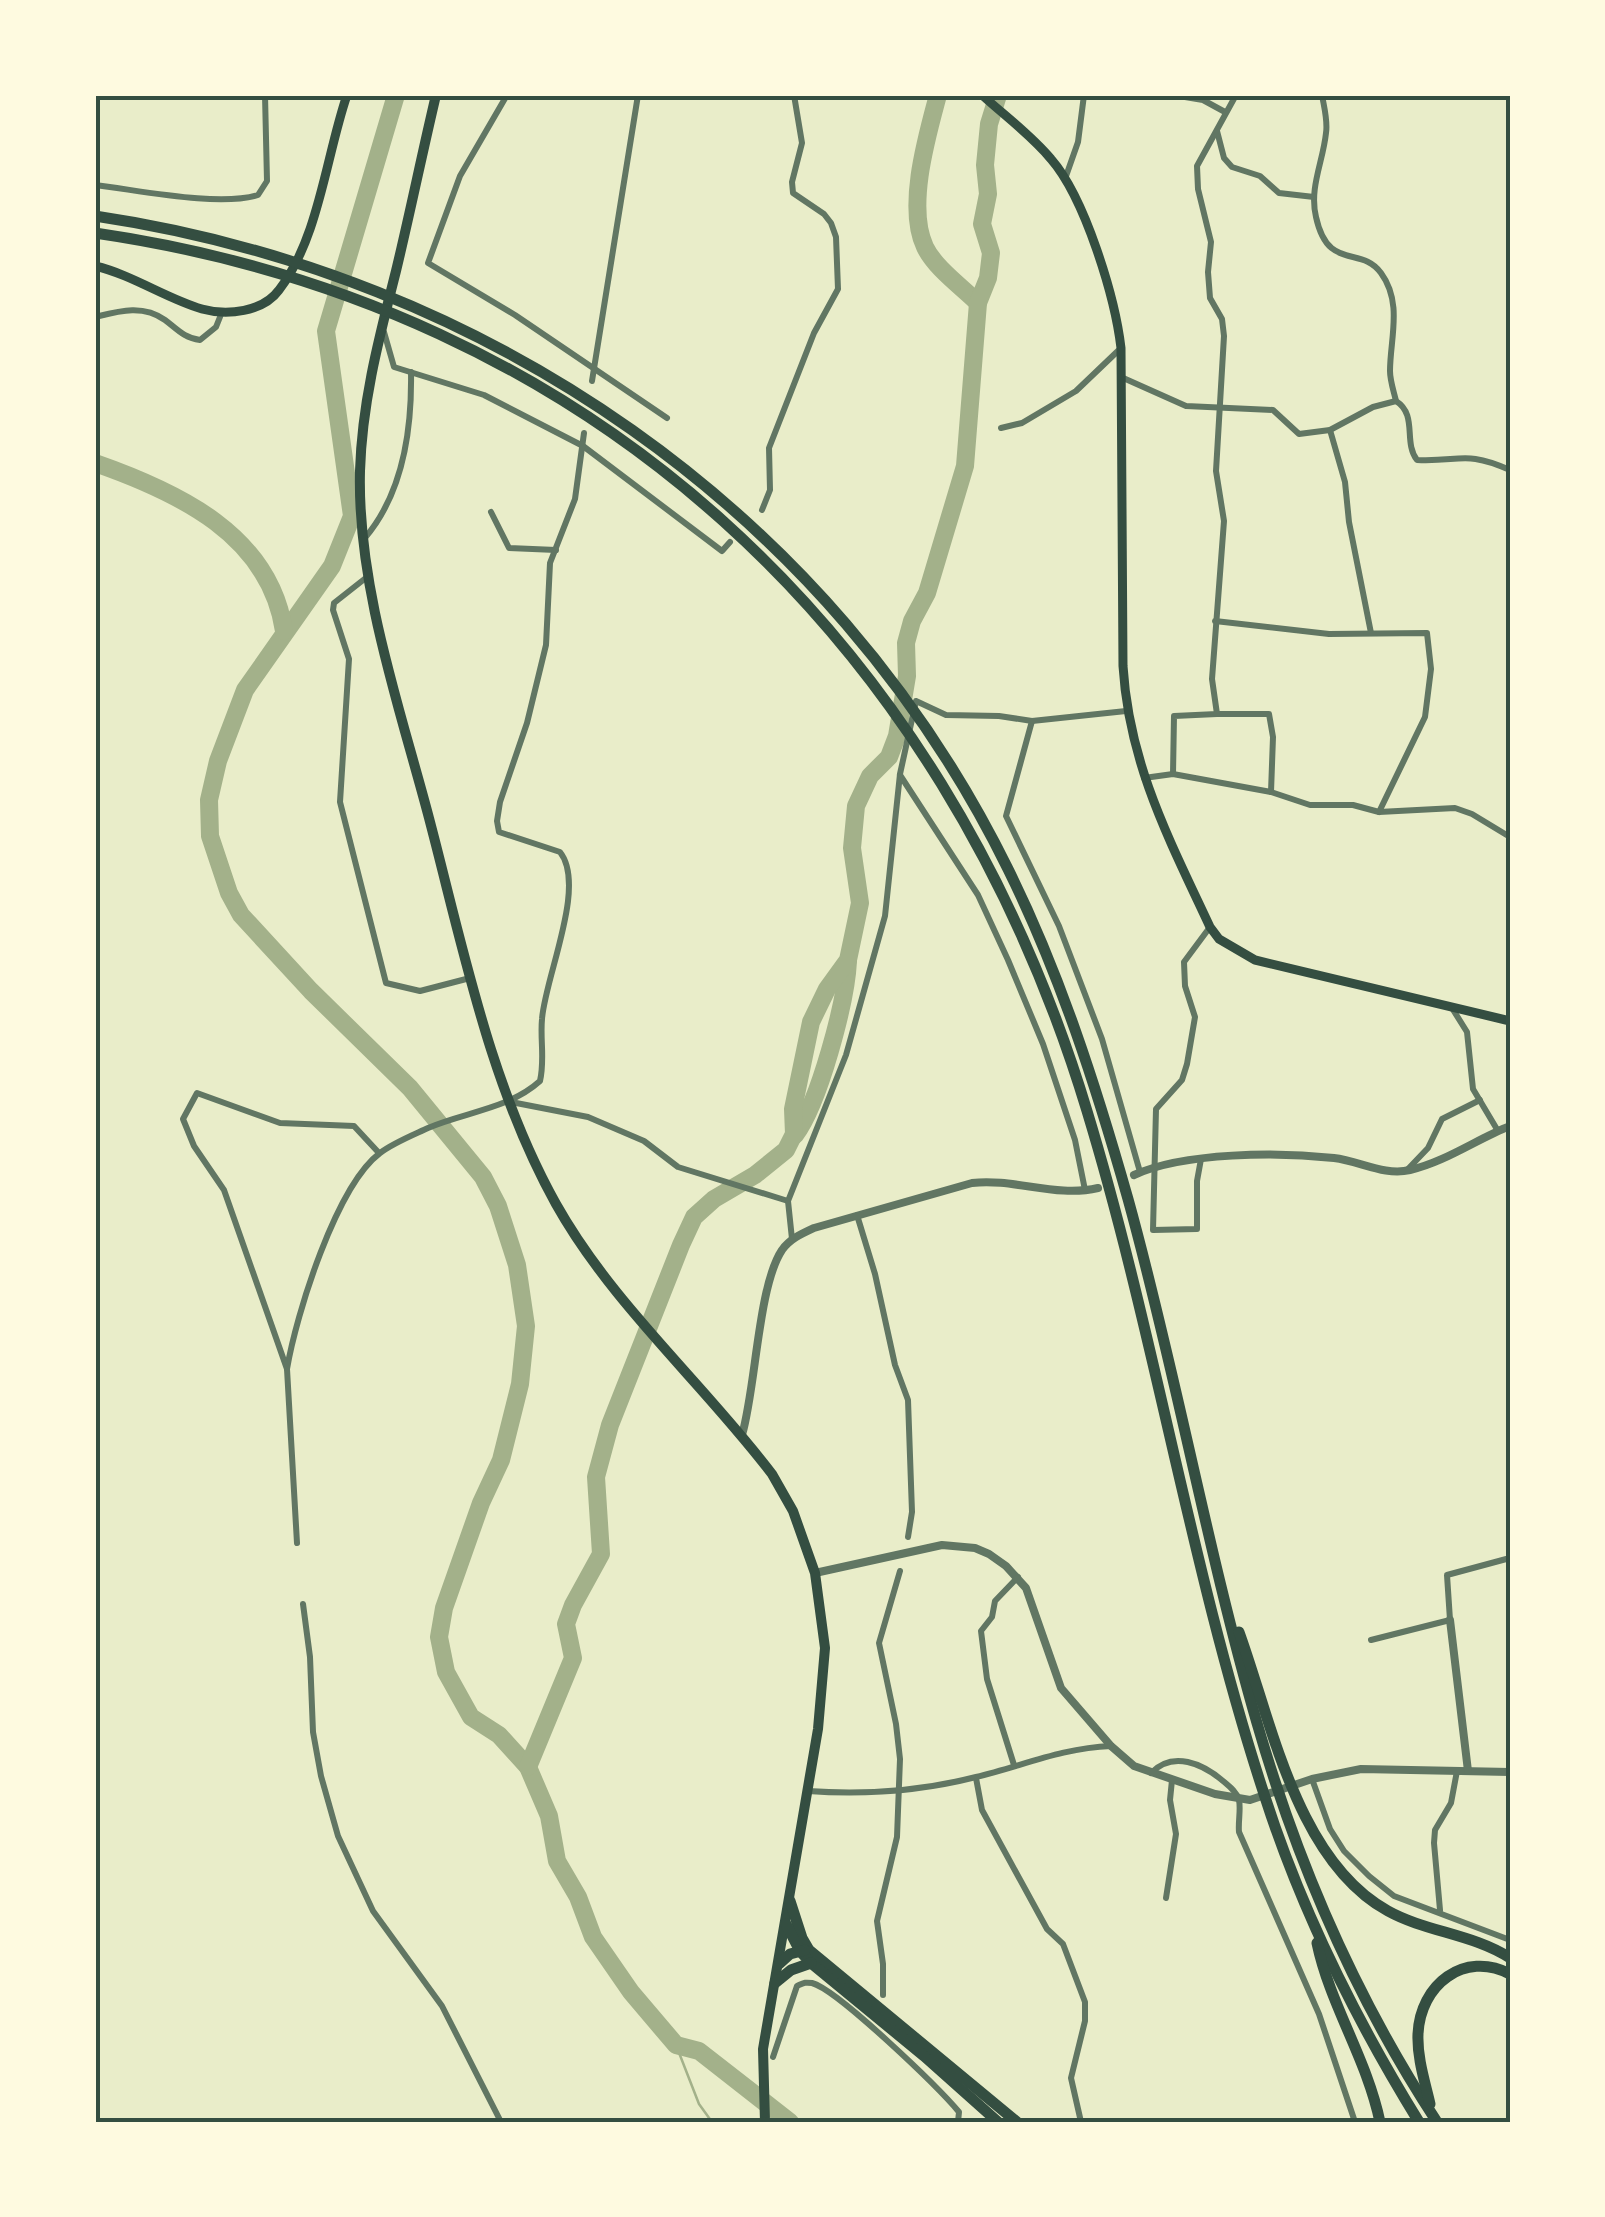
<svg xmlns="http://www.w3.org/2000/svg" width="1605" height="2217" font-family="'PT Sans Narrow',sans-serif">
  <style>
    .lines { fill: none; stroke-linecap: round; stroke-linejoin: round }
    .stream { stroke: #a3b18a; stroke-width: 2.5 }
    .river { stroke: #a3b18a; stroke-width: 18 }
    .minor { stroke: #617663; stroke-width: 6 }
    .tertiary { stroke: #617663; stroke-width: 8 }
    .secondary { stroke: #344e41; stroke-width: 9 }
    .trunk { stroke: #344e41; stroke-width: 10 }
    .motorway { stroke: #344e41; stroke-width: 11 }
    .neatline { fill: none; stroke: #344e41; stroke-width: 4 }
  </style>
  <rect width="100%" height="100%" fill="#e9edc9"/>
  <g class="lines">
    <path class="stream" d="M676,2045L699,2104L712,2122"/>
    <g class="river">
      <path d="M396,95L326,331L352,516L332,566L245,690L218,761L209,800L210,836L229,893L241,915L311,991L410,1088L483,1177L498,1206L517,1265L526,1326L520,1384L501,1460L481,1503L444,1608L439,1637L446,1672L471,1717L499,1735L528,1767L549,1816L557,1861L578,1897L593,1937L631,1992L676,2045L699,2051L790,2122"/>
      <path d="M938,95C927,136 906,207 925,247C935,268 962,287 978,303"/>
      <path d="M95,463C178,492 270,535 284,631"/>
      <path d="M795,1135C819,1103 846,1002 848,961"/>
      <path d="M528,1767L573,1658L566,1624L573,1605L601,1554L596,1477L610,1425L681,1245L694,1217L714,1199L755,1175L786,1150L794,1134L793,1109L811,1022L827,989L848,960L860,903L852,848L856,806L870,776L889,757L897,736L907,676L906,643L912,621L927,593L965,466L978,303L988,278L991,253L982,224L988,194L985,165L989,124L998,95"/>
    </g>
    <g class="minor">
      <path d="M507,95L460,176L428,263L515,315L667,418"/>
      <path d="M1173,95L1203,100L1225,112"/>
      <path d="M1322,95C1324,107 1328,121 1326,133C1323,162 1309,188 1316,217C1328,272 1361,245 1381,273C1403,303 1390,339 1390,371C1390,381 1394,392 1396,401C1418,415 1403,442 1417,460C1461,462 1465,450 1510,470"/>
      <path d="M1217,131L1224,158L1232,167L1260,176L1279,193L1314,197"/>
      <path d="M1065,179L1078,142L1084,95"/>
      <path d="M95,185C138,190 218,207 258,195L267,181L265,95"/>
      <path d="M95,317C119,311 143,304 165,320C177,329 184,338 200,340L216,327L222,312"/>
      <path d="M384,332L394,367L484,395L583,446L722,551L730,542"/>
      <path d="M1121,377L1186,406L1273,410L1299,434L1330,430L1373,407L1396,401"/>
      <path d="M592,381L638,95"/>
      <path d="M1001,428L1022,423L1076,391L1121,348"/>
      <path d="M1330,430L1345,482L1349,522L1371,633"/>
      <path d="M762,510L770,490L769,448L814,333L838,289L836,237L831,223L824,214L793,193L792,182L802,143L794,95"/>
      <path d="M491,512L509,548L556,550"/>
      <path d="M364,539C403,494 412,430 411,372"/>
      <path d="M367,577L334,603L333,610L349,659L340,802L386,983L420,991L470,978"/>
      <path d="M1215,621L1329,634L1427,633L1431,669L1425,717L1379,812"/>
      <path d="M1217,714H1269L1273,737L1271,792"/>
      <path d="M1032,721L1006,816L1059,926L1102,1039L1140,1172"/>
      <path d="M1173,774L1174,716L1217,714L1212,679L1224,521L1216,471L1224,336L1222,319L1210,298L1208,272L1211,242L1198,189L1197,166L1236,95"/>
      <path d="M900,775L978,895L1008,960L1043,1044L1075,1140L1085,1190"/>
      <path d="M1144,778L1173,774L1271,792L1310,805H1353L1379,812L1455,808L1472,814L1510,837"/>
      <path d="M1452,1008L1467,1032L1473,1089L1498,1131"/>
      <path d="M511,1102L588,1117L644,1141L678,1167L788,1201"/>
      <path d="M1201,1159L1197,1181V1229L1153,1230L1156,1109L1182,1080L1187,1064L1195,1017L1185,986L1184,962L1210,927"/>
      <path d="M1408,1169L1428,1148L1442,1119L1480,1100"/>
      <path d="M857,1215L875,1274L895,1365L908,1400L912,1512L908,1537"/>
      <path d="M792,1239L788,1201L846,1055L885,916L900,774L916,701L946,715L999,716L1032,721L1126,711"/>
      <path d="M287,1369C296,1315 336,1186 380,1153C393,1143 413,1135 428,1128C465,1112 509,1109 540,1081C545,1060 540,1040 542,1019C545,977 587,886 560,852L499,832L497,821L500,802L527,723L546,645L550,563L575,499L584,433"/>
      <path d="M297,1543L287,1369L224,1190L194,1146L183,1119L197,1093L280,1123L354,1126L379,1153"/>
      <path d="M303,1604L310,1657L313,1732L321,1776L338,1836L373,1911L442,2006L501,2122"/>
      <path d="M1371,1640L1450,1620L1447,1575L1510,1558"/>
      <path d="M1014,1765L987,1679L981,1631L992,1617L995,1601L1018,1577"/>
      <path d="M1151,1773C1173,1750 1203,1764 1223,1781C1229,1786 1237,1792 1239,1800C1241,1809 1238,1822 1239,1832L1319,2014L1355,2122"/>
      <path d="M976,1778L982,1810L1047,1929L1063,1944L1085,2002V2021L1071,2078L1081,2122"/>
      <path d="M1312,1779L1330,1829L1344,1851L1369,1876L1394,1896L1510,1940"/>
      <path d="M808,1791C864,1795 921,1791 976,1777C1022,1766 1062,1748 1111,1746"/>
      <path d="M1166,1898L1176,1834L1170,1800L1172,1780"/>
      <path d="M1440,1910L1434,1843L1435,1830L1451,1803L1457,1771"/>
      <path d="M883,1995V1964L877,1921L897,1837L900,1759L896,1724L879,1643L900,1571"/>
      <path d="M773,2057L797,1986C804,1983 804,1982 812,1983C838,1990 939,2088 959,2112L958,2122"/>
    </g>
    <g class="tertiary">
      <path d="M1134,1175C1185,1152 1278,1152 1334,1158C1360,1161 1384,1176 1410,1170C1445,1162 1477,1139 1510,1126"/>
      <path d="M742,1435C756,1387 758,1286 782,1250C790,1239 801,1234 814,1228L972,1183C1014,1178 1056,1198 1098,1188"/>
      <path d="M815,1573L942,1545L975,1548L989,1554L1006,1566L1026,1588L1061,1688L1111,1746L1134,1766L1215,1794L1250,1800L1312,1779L1361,1769L1510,1772"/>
      <path d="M1450,1620L1468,1771"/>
    </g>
    <g class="secondary">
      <path d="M982,95C1005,116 1031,135 1051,159C1085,198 1115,297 1121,348L1123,666C1129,764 1169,839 1210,927L1219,939L1255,960L1510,1021"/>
      <path d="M95,266C133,275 165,298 202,309C227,316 263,312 279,290C319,238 326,156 347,95"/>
    </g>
    <path class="trunk" d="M436,95C422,154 410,213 396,271C379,338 362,402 360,471C357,586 400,708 429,818C463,947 490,1086 556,1204C612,1304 703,1383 772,1474L793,1511L815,1573L825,1648L818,1729L763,2049L765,2122"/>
    <g class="motorway">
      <path d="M95,216C486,274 832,511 1008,869C1060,974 1096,1086 1128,1199C1176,1372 1207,1550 1257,1723C1297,1862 1357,2000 1437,2122"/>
      <path d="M95,233C591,305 944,637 1087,1111C1156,1338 1191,1572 1265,1797C1302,1912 1356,2020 1419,2122"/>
      <path d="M1239,1632C1272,1723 1297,1861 1388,1911C1426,1932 1473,1934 1510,1958"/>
      <path d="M790,1901L802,1938L809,1950L1017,2122"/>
      <path d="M786,1924L800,1951L811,1963L924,2056L998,2122"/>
      <path d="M1317,1943C1330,2005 1367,2059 1380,2122"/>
      <path d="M779,1964L790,1954L805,1950"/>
      <path d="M775,1983L791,1970L811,1963"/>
      <path d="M1430,2104C1425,2082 1417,2058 1418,2034C1420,1985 1464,1950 1510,1974"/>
    </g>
  </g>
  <rect width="1605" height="2217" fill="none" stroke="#fefae0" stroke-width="195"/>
  <rect x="98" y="98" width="1410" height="2022" class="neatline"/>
</svg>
